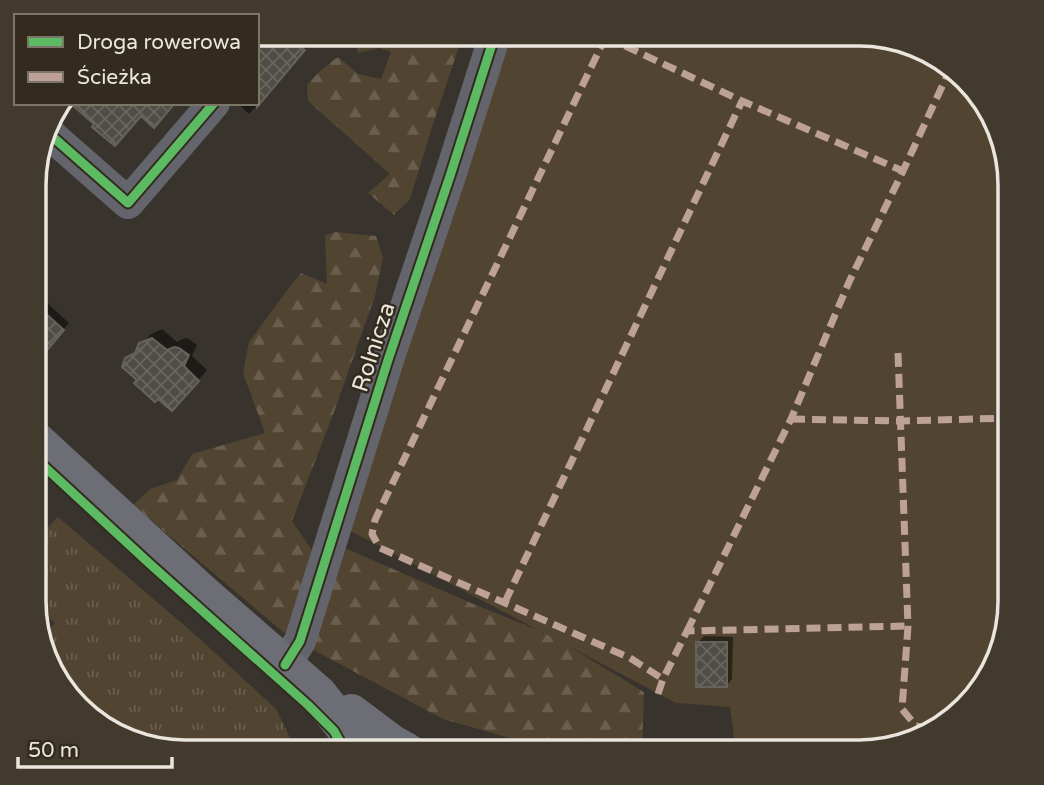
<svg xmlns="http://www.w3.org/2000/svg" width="1044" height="785" font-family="'Varela Round',sans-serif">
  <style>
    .grass { fill: url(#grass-tufts) }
    .forest { fill: url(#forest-firs) }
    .garden { fill: #514430 }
    .shadow { fill: #0007 }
    .building { fill: url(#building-cross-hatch); stroke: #65625c; stroke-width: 2 }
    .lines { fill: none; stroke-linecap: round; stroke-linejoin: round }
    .minor { stroke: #64646d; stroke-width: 32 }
    .major { stroke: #6d6d75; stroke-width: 38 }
    .quiet { stroke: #bda197; stroke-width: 7; stroke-dasharray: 14 7; stroke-linecap: butt }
    .cycleway-casing { stroke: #332b1e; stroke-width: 13 }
    .cycleway { stroke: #5cba63; stroke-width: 9 }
    .labels { text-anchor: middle; stroke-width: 5; stroke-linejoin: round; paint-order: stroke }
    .street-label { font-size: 23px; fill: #eae5dd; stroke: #332b1e }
    .rim { fill: none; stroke: #eae5dd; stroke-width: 3.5 }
  </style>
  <defs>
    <pattern id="grass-tufts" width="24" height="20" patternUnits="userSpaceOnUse" patternTransform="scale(1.75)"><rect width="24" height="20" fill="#514430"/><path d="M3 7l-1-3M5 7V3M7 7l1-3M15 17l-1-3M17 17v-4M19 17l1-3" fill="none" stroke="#6a5f4e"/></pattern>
    <pattern id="forest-firs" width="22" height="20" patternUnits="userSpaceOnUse" patternTransform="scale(1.75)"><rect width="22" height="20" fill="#514430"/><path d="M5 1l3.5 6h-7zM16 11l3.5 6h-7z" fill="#6a5f4e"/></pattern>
    <pattern id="building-cross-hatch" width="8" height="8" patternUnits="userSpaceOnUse" patternTransform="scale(1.75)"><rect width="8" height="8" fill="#504c46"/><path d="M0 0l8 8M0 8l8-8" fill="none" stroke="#696660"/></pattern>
  </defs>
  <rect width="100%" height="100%" fill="#38342d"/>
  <path class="grass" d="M58,517L200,639L276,709L293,744L291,751H175L85,715L49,668L41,640L55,623L34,604V542Z"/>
  <g class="forest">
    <path d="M462,38L434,121L410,199L394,215L368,193L390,174L308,101L307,85L321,70L338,57L358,74L381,79L391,52L379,48L358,53L354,39Z"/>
    <path d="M336,232L376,236L383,258L375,296L334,412L292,521L313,552L347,549L471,603L550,635L644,692L642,752H559L443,719L289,637L133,505L150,489L177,480L192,454L265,433L243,373L249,342L291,285L301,273L327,284L325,235Z"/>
  </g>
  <path class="garden" d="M869,34L959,70L995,118L1011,184L1010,611L974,700L926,736L891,744L735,745L730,707L676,703L347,529L504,37Z"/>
  <g class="shadow">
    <path d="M314,39L249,114L237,103H257V40Z"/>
    <path d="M46,302L69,323L49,346L39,349L34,354V314Z"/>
    <path d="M162,329L177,342L185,338L189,339L197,345L192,356L207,370L181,400L127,359L151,334Z"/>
    <path d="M704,636L733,637L732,679L726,686L698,643Z"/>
  </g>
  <g class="building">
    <path d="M257,40H293L305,50L257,107Z"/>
    <path d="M70,103H175L154,128L141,116L115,146L92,127L94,124Z"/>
    <path d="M34,303L64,330L43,355L34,347Z"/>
    <path d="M152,338L167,350L174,347L179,348L189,355L184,366L199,381L172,411L158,399L155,402L134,383L137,380L122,367L125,358L135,353L139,343Z"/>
    <rect x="696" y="642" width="31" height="45"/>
  </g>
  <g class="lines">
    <g class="minor">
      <path d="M46,131L128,203L214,103"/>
      <path d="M285,665L300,641L388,360L450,176L494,38"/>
    </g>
    <g class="major">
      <path d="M34,439L202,593L318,694L345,728L366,752"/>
      <path d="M351,713L391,743L407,752"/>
    </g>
    <g class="quiet">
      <path d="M606,36L375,520L372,534L380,548L630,658L663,679"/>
      <path d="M606,37L742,101L903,171"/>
      <path d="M898,353L908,626L902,709L916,726L935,729"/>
      <path d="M791,419L901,421L1011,418"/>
      <path d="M505,602L742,101"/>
      <path d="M687,631L791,419L849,282L903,171L951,67"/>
      <path d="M658,694L663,679L687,631L908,626"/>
    </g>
    <g class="cycleway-casing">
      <g id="cycleway">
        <path d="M46,131L128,203L214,103"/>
        <path d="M34,457L150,564L308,705L334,731L340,742L343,752"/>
        <path d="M285,665L300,641L388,360L450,176L494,38"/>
      </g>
    </g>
    <use href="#cycleway" class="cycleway"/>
  </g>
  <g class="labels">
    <g class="street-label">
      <text transform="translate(373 347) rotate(-72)" y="8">Rolnicza</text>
    </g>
  </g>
  <path d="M0 0H1044V785H0ZM185 46H859A139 139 0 0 1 998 185V601A139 139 0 0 1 859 740H185A139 139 0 0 1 46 601V185A139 139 0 0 1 185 46Z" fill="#423a2d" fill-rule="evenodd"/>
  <path class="rim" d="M185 46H859A139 139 0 0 1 998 185V601A139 139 0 0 1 859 740H185A139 139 0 0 1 46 601V185A139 139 0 0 1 185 46Z"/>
  <rect x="14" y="14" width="245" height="91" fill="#332b1e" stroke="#7c756a" stroke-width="2"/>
  <rect x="28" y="37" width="35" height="10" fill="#5cba63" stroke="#7c756a" stroke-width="2"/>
  <text x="77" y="49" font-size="21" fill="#eae5dd">Droga rowerowa</text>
  <rect x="28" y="72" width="35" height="10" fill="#bda197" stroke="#7c756a" stroke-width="2"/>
  <text x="77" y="84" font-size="21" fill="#eae5dd">Ścieżka</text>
  <path d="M18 757v10h154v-10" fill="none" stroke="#eae5dd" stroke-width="3.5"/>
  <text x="28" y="757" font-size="21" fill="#eae5dd" stroke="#332b1e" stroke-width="5" paint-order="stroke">50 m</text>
</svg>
